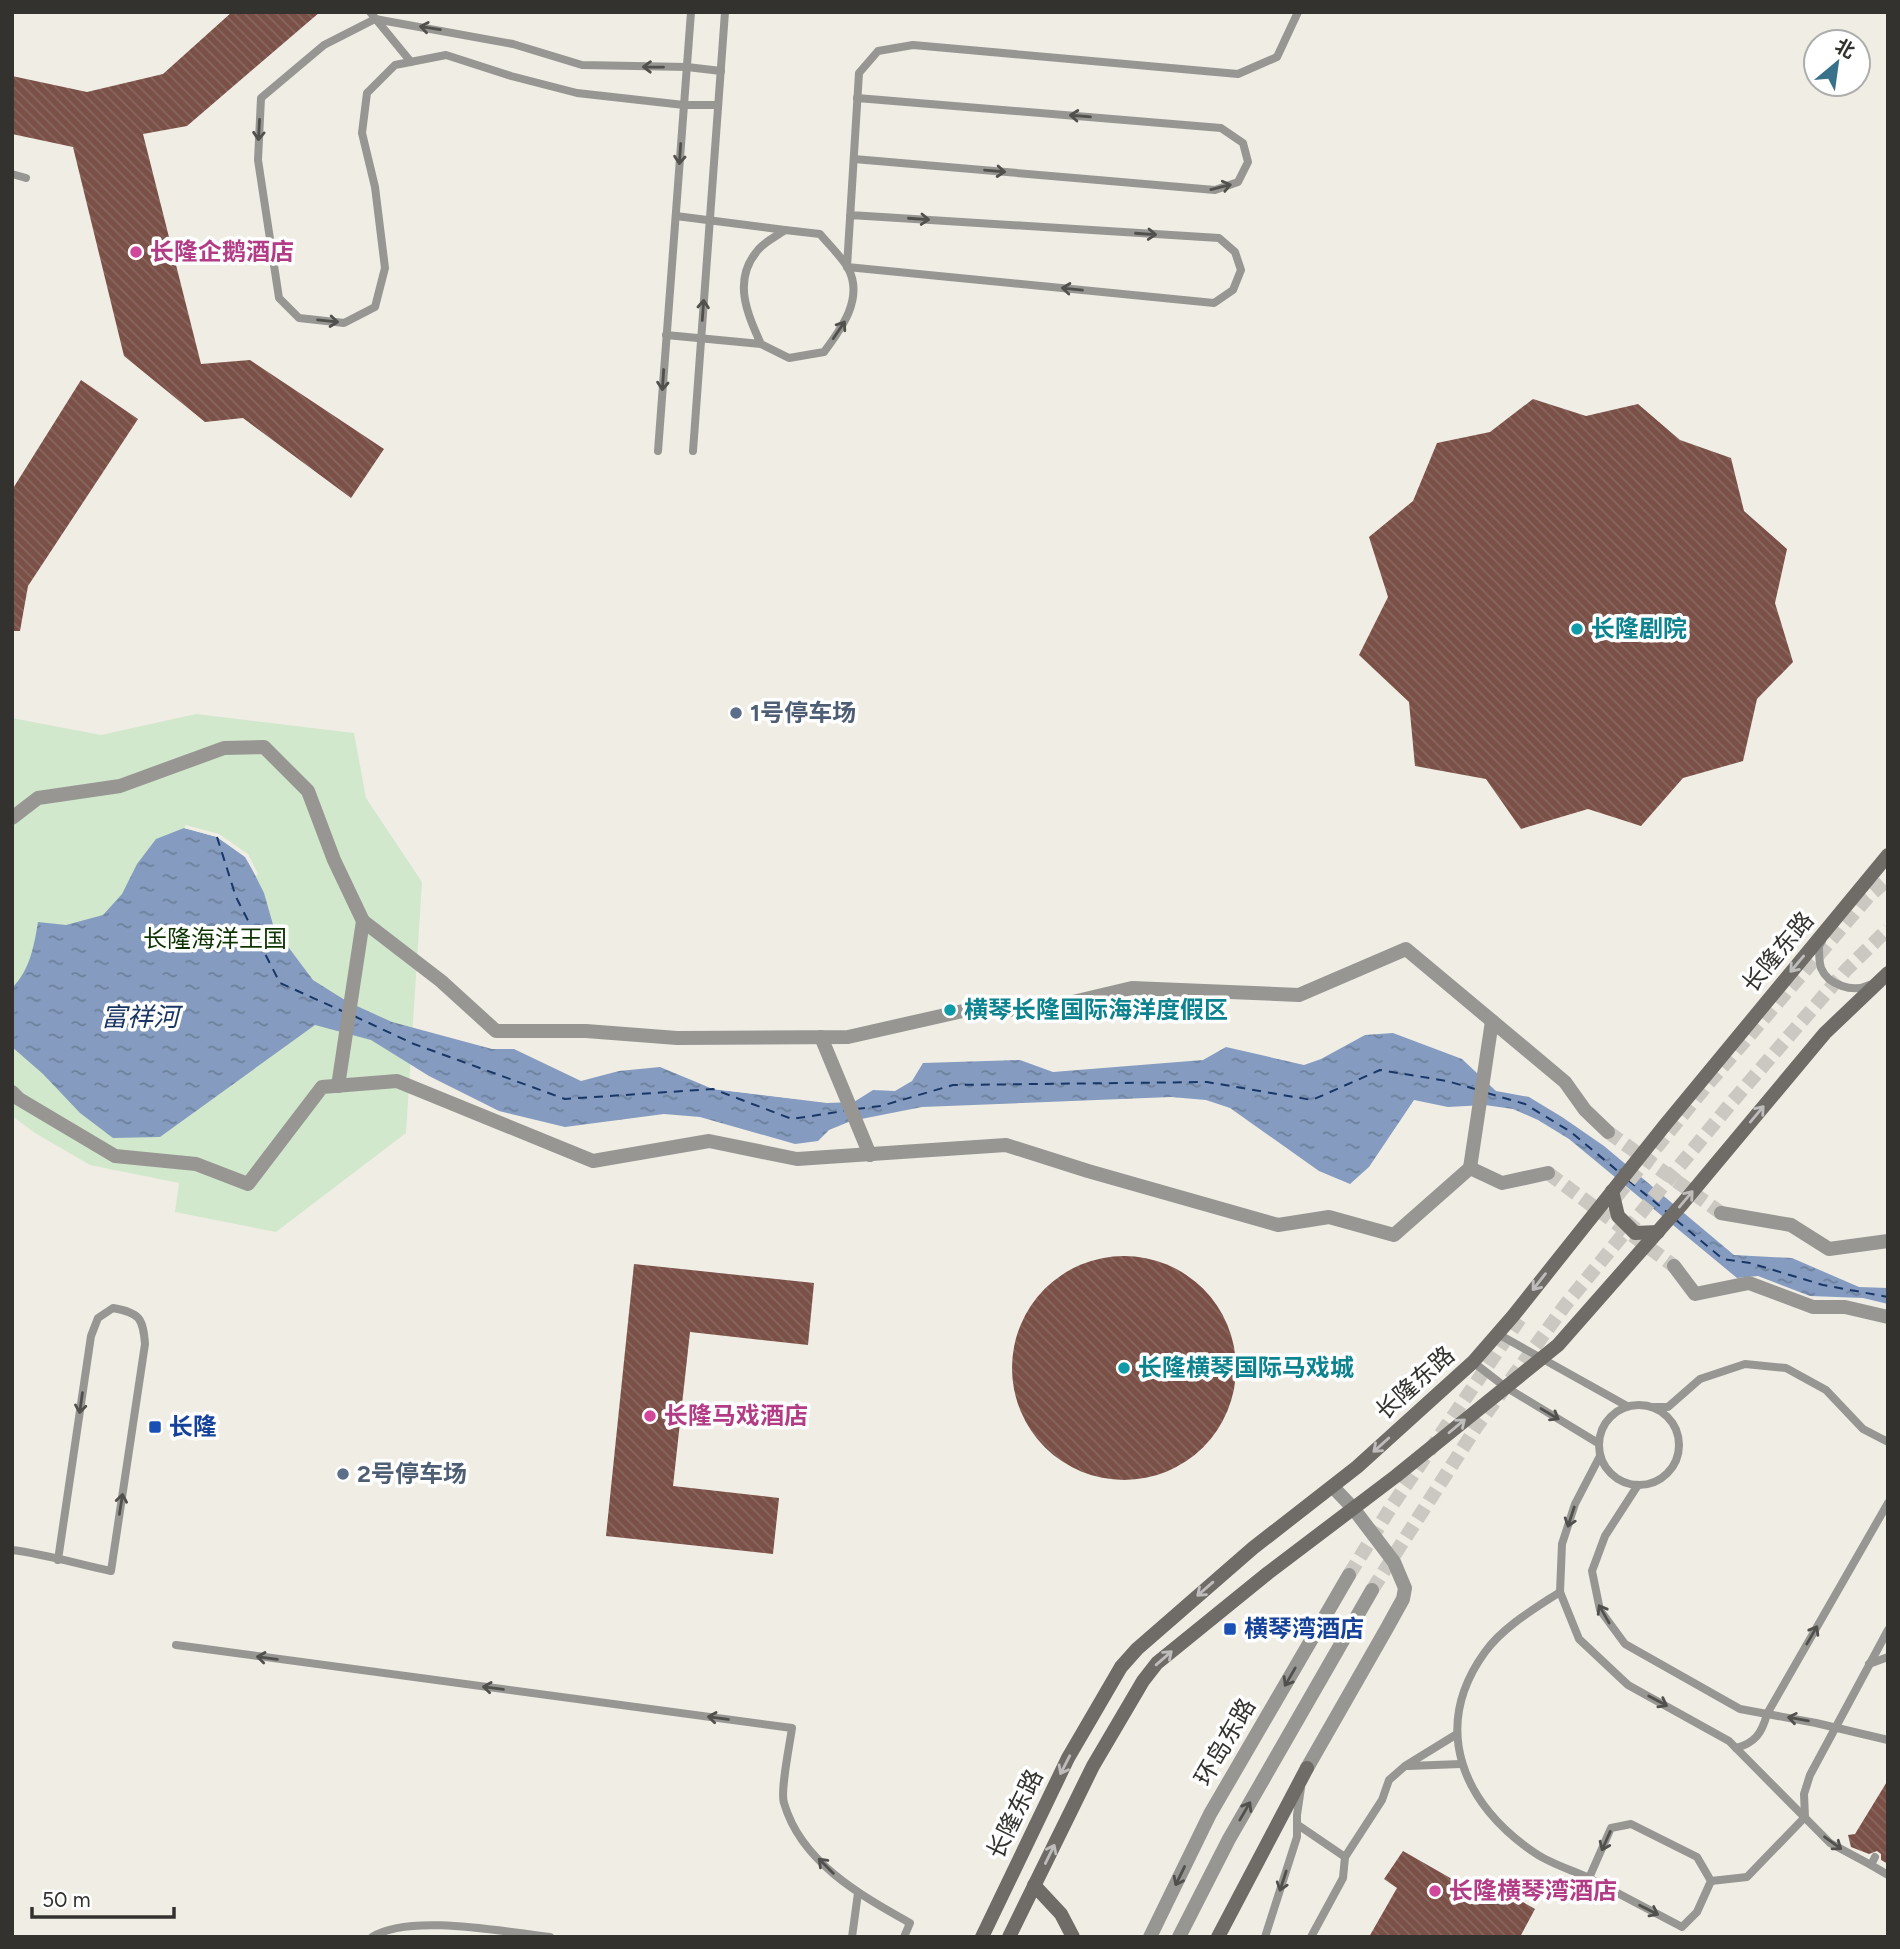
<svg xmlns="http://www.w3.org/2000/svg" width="1900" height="1949" font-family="Figtree,'Noto Sans SC',sans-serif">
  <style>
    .park { fill: #d2e8cc }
    .water { fill: url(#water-ripples) }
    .pier { fill: #f0ede5 }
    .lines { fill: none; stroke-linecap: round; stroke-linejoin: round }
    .ferry { stroke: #193664; stroke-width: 2; stroke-dasharray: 9 7; stroke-linecap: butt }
    .building { fill: url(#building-back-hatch) }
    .street-tunnel { stroke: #cac8c1; stroke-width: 14; stroke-dasharray: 14 7; stroke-linecap: butt }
    .lane { stroke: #979693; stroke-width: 8 }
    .street { stroke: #979693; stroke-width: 14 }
    .secondary { stroke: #6f6c68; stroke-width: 14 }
    .oneway { stroke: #51504d }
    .oneway2 { stroke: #bebdbb }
    .hotel-dot { fill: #d1479c; stroke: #fff; stroke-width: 2.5 }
    .culture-dot { fill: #0f9aa8; stroke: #fff; stroke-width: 2.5 }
    .service-dot { fill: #5c6f8a; stroke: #fff; stroke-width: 2.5 }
    .transit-dot { fill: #1a4fb4; stroke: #fff; stroke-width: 2.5 }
    .labels { text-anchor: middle; stroke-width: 7; stroke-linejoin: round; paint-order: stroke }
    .hotel-label { font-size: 24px; font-weight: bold; fill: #b23c85; stroke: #fff; text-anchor: start }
    .culture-label { font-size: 24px; font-weight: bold; fill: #0d838f; stroke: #fff; text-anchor: start }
    .service-label { font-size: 24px; font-weight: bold; fill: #4e5e75; stroke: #fff; text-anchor: start }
    .park-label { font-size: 24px; fill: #0d3401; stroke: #fff }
    .street-label { font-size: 24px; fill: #33322f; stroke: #fff }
    .transit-label { font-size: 24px; font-weight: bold; fill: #164399; stroke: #fff; text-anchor: start }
    .water-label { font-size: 26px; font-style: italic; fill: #193664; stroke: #fff }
  </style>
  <defs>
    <pattern id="water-ripples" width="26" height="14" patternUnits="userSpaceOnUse" patternTransform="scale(1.75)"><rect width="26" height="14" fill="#859cc0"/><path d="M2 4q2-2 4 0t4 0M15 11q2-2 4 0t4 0" fill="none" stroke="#6d809c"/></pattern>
    <pattern id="building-back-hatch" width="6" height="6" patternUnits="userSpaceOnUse" patternTransform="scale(1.75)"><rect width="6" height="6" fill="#7a5047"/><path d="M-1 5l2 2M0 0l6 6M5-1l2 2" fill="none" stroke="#88675f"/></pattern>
  </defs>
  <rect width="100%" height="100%" fill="#f0ede5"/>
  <path class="park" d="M196,714L354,733L366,798L422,882L406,1133L276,1232L175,1212L179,1183L90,1165L35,1133L12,1116V718L101,735Z"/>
  <path class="water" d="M184,828L217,837L246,857L264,893L274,928L313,980L348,1002L392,1022L492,1049H514L581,1081L619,1071L660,1067L713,1089L827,1103L854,1102L873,1090L895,1091L912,1081L923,1063L1020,1060L1053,1072L1203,1060L1226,1047L1304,1065L1321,1059L1365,1035L1393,1033L1462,1059L1496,1091L1529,1097L1562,1117L1604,1146L1734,1255L1792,1258L1859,1287L1888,1288V1304L1863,1298L1810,1296L1758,1276L1737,1278L1569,1139L1538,1120L1513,1109L1485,1105L1448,1107L1414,1100L1369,1167L1350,1184L1319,1171L1230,1108L1206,1100L1171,1097L922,1107L851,1121L829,1130L818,1141L795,1144L700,1117L664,1114L565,1127L499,1111L429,1076L371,1040L315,1025L160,1137L113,1138L80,1113L43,1074L12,1047V988C30,970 34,946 38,922L66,925L103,915L122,894L137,864L156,839Z"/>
  <g class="pier">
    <path d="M186,825L219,834L248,854L258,874L256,876L245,857L217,837L184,828Z"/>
    <path d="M678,1069L714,1086L797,1095V1099L713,1089L678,1073Z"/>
  </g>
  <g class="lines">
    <g class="ferry">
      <path d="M217,837L236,897L280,983L342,1011"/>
      <path d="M354,1016L414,1044L565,1099L713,1089L792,1119L844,1111"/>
      <path d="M1487,1093L1525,1104L1571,1132L1619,1172"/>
      <path d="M856,1109L881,1106L953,1085L1207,1082L1312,1100L1380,1070L1447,1081L1475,1089"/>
      <path d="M1628,1180L1667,1212"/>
      <path d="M1676,1220L1723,1259L1750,1263L1823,1285L1888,1297"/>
    </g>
  </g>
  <g class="building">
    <path d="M232,12H320L187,126L143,134L201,364L250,360L384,449L351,498L243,418L205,422L124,356L73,147L12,134V76L87,92L163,74Z"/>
    <path d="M81,380L138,419L28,586L20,631H12V490Z"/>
    <path d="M1533,399L1586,416L1638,404L1680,440L1731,458L1744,511L1787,549L1775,603L1793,662L1757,699L1743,761L1683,778L1641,826L1588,809L1521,829L1486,779L1415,766L1409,702L1359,655L1388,597L1369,537L1413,501L1437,443L1490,432Z"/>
    <circle cx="1124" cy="1368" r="112"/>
    <path d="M634,1264L814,1283L808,1345L690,1332L673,1486L779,1498L773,1554L606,1536Z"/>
    <path d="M1888,1780V1864L1881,1860V1854L1877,1851L1869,1854L1851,1847L1848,1835L1855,1834Z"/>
    <path d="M1403,1851L1480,1895L1488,1882L1535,1909L1520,1937H1369L1397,1888L1384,1879Z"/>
  </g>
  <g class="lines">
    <g class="street-tunnel">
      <path d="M1608,1132L1721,1213"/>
      <path d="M1548,1173L1674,1266"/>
      <path d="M1616,1197L1707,1085L1868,897L1888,879"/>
      <path d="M1349,1575L1391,1507L1523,1314"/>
      <path d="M1372,1590L1477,1426L1566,1304L1732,1102L1846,970L1888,929"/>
    </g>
    <g class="lane">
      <path d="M370,12L411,62"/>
      <path d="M718,105H684L577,93L511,76L446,55L395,65L367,93L362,133L375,187L385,268L375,307L344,323L299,318L279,298L258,160L261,98L324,45L375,19L513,44L582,65L687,67L721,71"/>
      <path d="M854,159L1215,190L1238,182L1248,162L1243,143L1221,128L857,98"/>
      <path d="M12,174L26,178"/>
      <path d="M850,215L1219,238L1235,252L1241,270L1233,290L1214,303L847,267L859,73L878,51L913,45L1238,74L1277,57L1298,12"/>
      <path d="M676,216L785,230"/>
      <path d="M666,335L761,344L789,358L824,352C842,328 864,298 848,268C841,256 829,245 820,234L785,230C777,236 764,242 758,250C732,280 747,313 761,344"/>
      <path d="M658,451L691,12"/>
      <path d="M693,451L725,12"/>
      <path d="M1822,941L1819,946C1819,952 1819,962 1821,968C1828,985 1853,993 1869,985"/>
      <path d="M1498,1334L1627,1406"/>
      <path d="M1473,1362L1504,1386L1598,1443"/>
      <circle cx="1639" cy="1445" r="40"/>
      <path d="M1654,1407H1668L1700,1379L1745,1364L1786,1368L1826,1390L1863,1429L1888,1442"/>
      <path d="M1600,1456L1575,1504L1562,1544L1560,1592L1579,1639L1628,1685L1729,1741L1830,1843L1871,1865L1875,1857"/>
      <path d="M1638,1485L1605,1536L1592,1571L1600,1610L1625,1644L1740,1709L1816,1723L1888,1740"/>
      <path d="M12,1550C45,1554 78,1564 111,1571L145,1344C143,1317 139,1313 113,1308L98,1318L91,1336L58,1560"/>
      <path d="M1560,1592C1534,1609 1503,1627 1485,1652C1430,1728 1463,1805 1535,1853C1551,1864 1572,1870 1589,1878L1682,1927L1697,1912L1711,1881L1697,1857L1631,1824L1611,1828L1589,1878"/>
      <path d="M176,1645L792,1728C790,1743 780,1791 784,1803C801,1862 860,1895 910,1923L904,1937"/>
      <path d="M1869,1664L1888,1657"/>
      <path d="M1736,1748C1755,1743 1762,1733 1767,1714L1888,1503"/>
      <path d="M1408,1766L1461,1764"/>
      <path d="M1298,1825L1345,1857"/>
      <path d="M1871,1865L1888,1875"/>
      <path d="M1711,1881L1747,1877L1805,1817L1804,1794L1810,1775L1888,1630"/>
      <path d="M372,1937C409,1913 505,1932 550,1937"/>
      <path d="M852,1937L858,1893"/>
      <path d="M1265,1937L1297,1837V1815L1301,1788"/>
      <path d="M1311,1937L1343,1878L1345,1857L1382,1800L1389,1780L1405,1766L1457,1734"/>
    </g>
    <g class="street">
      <path d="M12,818L38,798L120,786L224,748L264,747L308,791L334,860L363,921L441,981L496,1031H586L677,1038L848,1037L963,1011L1043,1009L1132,988L1299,995L1406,949L1565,1082L1585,1110L1608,1132"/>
      <path d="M821,1037L870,1155"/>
      <path d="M338,1086L363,921"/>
      <path d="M12,1092L19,1099L115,1156L196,1164L248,1184L322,1087L397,1081L593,1161L709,1141L797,1159L1006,1145L1088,1171L1278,1225L1329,1217L1394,1235L1470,1168L1502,1183L1548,1173"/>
      <path d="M1470,1168L1492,1021"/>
      <path d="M1721,1213L1791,1225L1829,1249L1888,1241"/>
      <path d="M1674,1266L1695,1294L1749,1283L1813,1307H1845L1888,1317"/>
      <path d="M1307,1768L1387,1628L1403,1599L1405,1588L1394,1562L1353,1508L1333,1487"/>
      <path d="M1150,1937L1210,1814L1349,1575"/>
      <path d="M1179,1937L1229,1839L1372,1590"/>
    </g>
    <g class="secondary">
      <path d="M1612,1191L1618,1216L1635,1233L1658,1232"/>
      <path d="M1034,1885L1061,1914L1073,1937"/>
      <path d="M982,1937L1068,1758L1121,1667L1137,1649L1253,1548L1357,1467L1473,1362L1513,1316L1665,1125L1888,855"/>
      <path d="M1009,1937L1093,1766L1143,1681L1157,1663L1268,1573L1396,1476L1558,1345L1683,1203L1825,1033L1888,973"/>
      <path d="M1218,1937L1307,1768"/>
    </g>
  </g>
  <defs><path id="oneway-shaft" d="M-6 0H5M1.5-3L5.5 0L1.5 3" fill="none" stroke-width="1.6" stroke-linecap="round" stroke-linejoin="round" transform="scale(1.75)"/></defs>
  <g class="oneway">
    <use href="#oneway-shaft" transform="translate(430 28) rotate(-171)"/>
    <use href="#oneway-shaft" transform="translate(653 67) rotate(-179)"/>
    <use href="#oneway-shaft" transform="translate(1080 116) rotate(-175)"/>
    <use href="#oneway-shaft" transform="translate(259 130) rotate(93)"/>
    <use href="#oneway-shaft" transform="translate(680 154) rotate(94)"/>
    <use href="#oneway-shaft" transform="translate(995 171) rotate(5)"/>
    <use href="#oneway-shaft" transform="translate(1221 187) rotate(-14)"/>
    <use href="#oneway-shaft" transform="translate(919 219) rotate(4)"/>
    <use href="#oneway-shaft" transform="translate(1146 234) rotate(4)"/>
    <use href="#oneway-shaft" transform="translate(1072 289) rotate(-174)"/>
    <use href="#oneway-shaft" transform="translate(703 310) rotate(-86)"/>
    <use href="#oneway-shaft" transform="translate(328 321) rotate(6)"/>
    <use href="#oneway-shaft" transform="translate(839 330) rotate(-56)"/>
    <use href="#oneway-shaft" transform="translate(663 380) rotate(94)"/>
    <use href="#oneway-shaft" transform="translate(81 1403) rotate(98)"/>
    <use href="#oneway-shaft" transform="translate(1550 1414) rotate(31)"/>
    <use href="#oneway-shaft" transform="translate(121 1504) rotate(-81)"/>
    <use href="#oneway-shaft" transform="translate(1571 1517) rotate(108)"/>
    <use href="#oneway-shaft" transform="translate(1604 1614) rotate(-120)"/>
    <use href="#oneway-shaft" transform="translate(1812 1635) rotate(-60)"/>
    <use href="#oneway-shaft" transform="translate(267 1658) rotate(-173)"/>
    <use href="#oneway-shaft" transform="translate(1290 1677) rotate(120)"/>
    <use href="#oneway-shaft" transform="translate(493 1688) rotate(-172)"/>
    <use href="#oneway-shaft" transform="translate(1658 1701) rotate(28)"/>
    <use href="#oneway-shaft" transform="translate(718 1718) rotate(-172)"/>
    <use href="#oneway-shaft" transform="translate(1798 1719) rotate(-170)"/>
    <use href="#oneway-shaft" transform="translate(1245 1811) rotate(-60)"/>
    <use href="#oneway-shaft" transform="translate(1606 1841) rotate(114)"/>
    <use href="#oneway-shaft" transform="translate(1833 1843) rotate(36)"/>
    <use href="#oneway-shaft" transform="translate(826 1866) rotate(-135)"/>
    <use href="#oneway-shaft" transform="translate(1180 1876) rotate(116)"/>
    <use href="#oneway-shaft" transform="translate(1283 1881) rotate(108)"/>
    <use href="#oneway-shaft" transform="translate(1649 1910) rotate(27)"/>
  </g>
  <g class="oneway2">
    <use href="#oneway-shaft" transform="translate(1797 964) rotate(130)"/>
    <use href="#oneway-shaft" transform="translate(1757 1114) rotate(-50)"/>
    <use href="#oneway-shaft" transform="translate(1686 1199) rotate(-50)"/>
    <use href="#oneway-shaft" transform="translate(1539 1282) rotate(128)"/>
    <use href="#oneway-shaft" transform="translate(1457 1426) rotate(-40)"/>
    <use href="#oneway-shaft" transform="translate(1381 1445) rotate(138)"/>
    <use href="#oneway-shaft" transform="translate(1205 1589) rotate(139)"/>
    <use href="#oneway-shaft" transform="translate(1164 1658) rotate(-41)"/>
    <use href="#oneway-shaft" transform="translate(1065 1765) rotate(117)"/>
    <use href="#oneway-shaft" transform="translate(1050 1854) rotate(-64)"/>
  </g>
  <g class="hotel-dot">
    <circle cx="136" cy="252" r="7"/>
    <circle cx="650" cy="1416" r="7"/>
    <circle cx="1435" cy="1891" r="7"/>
  </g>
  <g class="culture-dot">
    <circle cx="1577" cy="629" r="7"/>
    <circle cx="950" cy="1010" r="7"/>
    <circle cx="1124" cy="1368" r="7"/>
  </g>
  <g class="service-dot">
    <circle cx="736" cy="713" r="7"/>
    <circle cx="343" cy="1474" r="7"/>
  </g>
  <g class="transit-dot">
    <rect x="148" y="1420" width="14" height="14" rx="3.5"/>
    <rect x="1223" y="1622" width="14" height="14" rx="3.5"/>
  </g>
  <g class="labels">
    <g class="hotel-label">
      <text x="150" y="260">长隆企鹅酒店</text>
      <text x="664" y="1424">长隆马戏酒店</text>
      <text x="1449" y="1899">长隆横琴湾酒店</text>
    </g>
    <g class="culture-label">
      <text x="1591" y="637">长隆剧院</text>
      <text x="964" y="1018">横琴长隆国际海洋度假区</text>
      <text x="1138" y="1376">长隆横琴国际马戏城</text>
    </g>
    <g class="service-label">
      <text x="750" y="721">1号停车场</text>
      <text x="357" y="1482">2号停车场</text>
    </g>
    <g class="park-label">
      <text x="215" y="947">长隆海洋王国</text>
    </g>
    <g class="street-label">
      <text transform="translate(1778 952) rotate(-50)" y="8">长隆东路</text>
      <text transform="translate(1415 1383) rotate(-42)" y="8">长隆东路</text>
      <text transform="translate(1225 1742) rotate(-60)" y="8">环岛东路</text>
      <text transform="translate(1015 1814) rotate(-64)" y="8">长隆东路</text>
    </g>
    <g class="transit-label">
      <text x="169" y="1435">长隆</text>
      <text x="1244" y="1637">横琴湾酒店</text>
    </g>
    <g class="water-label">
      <text x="140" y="1026">富祥河</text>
    </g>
  </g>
  <rect width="1900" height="1949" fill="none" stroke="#33322f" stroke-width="28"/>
  <g transform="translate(1837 63) rotate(29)"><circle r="33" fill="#ffffff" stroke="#adadac" stroke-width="2"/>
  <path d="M0-5L12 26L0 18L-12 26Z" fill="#38718a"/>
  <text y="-10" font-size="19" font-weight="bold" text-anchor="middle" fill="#33322f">北</text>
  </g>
  <path d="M32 1907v10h142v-10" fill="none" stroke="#33322f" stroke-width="3.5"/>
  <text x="42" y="1907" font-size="21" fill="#33322f" stroke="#ffffff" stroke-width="5" paint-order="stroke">50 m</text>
</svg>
